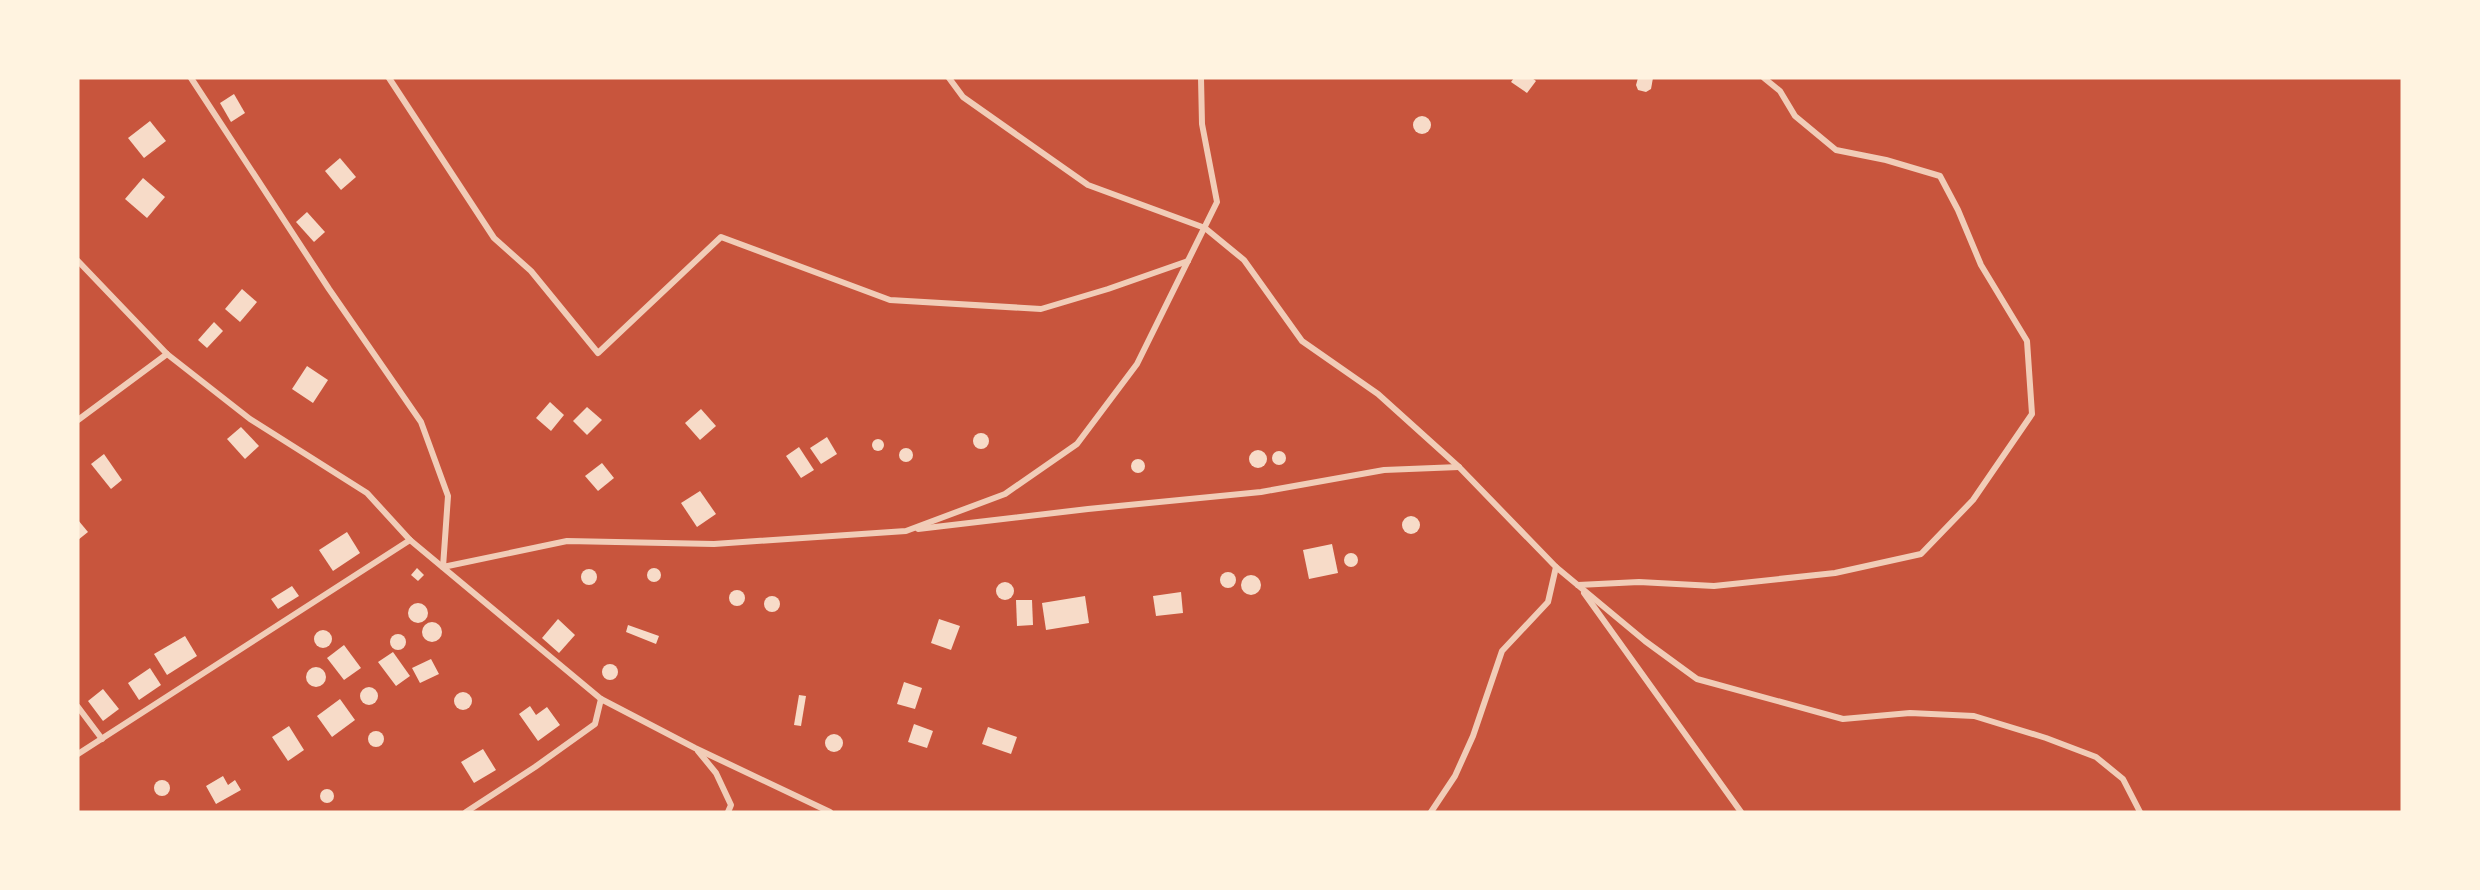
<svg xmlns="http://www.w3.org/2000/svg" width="2480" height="890" font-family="Inter,sans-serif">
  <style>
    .building { fill: #f7dbc8 }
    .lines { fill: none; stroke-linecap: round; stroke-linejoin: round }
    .minor { stroke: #f1ccb7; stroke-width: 6 }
  </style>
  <rect width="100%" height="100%" fill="#c8553d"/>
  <g class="building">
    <path d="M1514,78H1532L1536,81L1527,93L1511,82Z"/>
    <path d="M1638,78H1653L1651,89L1646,92L1638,90L1636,85Z"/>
    <path d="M234,94L245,113L231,122L220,103Z"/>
    <circle cx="1422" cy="125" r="9"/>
    <path d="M150,121L166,141L144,158L128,138Z"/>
    <path d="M340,158L356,177L341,190L325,171Z"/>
    <path d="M143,178L165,197L147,218L125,199Z"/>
    <path d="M307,212L325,232L314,242L296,222Z"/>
    <path d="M242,289L257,302L240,322L225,309Z"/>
    <path d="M214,322L223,331L207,348L198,340Z"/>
    <path d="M307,366L328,380L313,403L292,389Z"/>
    <path d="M550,402L564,415L551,431L536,418Z"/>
    <path d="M587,407L602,420L587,435L573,421Z"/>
    <path d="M701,409L716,426L700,440L685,423Z"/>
    <path d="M241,427L259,446L245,459L227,439Z"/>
    <circle cx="981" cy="441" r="8"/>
    <path d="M827,437L837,454L821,464L810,448Z"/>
    <circle cx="878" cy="445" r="6"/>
    <path d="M799,447L814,470L801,478L786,456Z"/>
    <circle cx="906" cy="455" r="7"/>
    <circle cx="1258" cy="459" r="9"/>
    <circle cx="1279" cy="458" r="7"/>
    <path d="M104,454L122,480L111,489L91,464Z"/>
    <circle cx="1138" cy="466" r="7"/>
    <path d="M602,463L614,478L598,491L585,476Z"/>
    <path d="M700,491L716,514L697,527L681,503Z"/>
    <circle cx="1411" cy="525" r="9"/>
    <path d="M78,520L88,532L78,540Z"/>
    <path d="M347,532L360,553L333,571L319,550Z"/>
    <path d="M1332,544L1338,573L1309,579L1303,550Z"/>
    <circle cx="1351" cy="560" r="7"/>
    <path d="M417,568L424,575L418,581L411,575Z"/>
    <circle cx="654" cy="575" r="7"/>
    <circle cx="589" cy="577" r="8"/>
    <circle cx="1228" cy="580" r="8"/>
    <circle cx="1251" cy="585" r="10"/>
    <circle cx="1005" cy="591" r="9"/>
    <path d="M292,586L299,596L278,609L271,599Z"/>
    <circle cx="737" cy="598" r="8"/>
    <path d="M1181,592L1183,613L1156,616L1153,596Z"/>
    <circle cx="772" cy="604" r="8"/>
    <path d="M1085,596L1089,623L1046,630L1042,603Z"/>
    <path d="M1016,600H1032L1033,625L1017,626Z"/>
    <circle cx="418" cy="613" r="10"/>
    <path d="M558,619L575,635L559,653L542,638Z"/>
    <path d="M939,619L960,626L951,650L931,643Z"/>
    <circle cx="432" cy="632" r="10"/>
    <path d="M628,625L659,636L656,644L626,632Z"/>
    <circle cx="323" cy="639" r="9"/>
    <circle cx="398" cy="642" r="8"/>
    <path d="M185,636L197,656L167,675L154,654Z"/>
    <path d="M344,645L361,668L344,680L327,658Z"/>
    <path d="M393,652L410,676L396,686L378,662Z"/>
    <path d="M431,659L439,674L420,683L412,668Z"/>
    <circle cx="610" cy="672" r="8"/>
    <circle cx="316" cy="677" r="10"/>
    <path d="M150,668L161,685L139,700L128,683Z"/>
    <path d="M904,682L922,688L915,709L897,704Z"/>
    <circle cx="369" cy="696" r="9"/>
    <path d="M103,689L119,709L103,721L88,701Z"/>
    <circle cx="463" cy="701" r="9"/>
    <path d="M799,695L806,696L801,726L794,725Z"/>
    <path d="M340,699L355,720L332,737L317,716Z"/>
    <path d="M530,706L536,715L547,707L560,725L538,741L519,714Z"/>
    <path d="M914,724L933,731L927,748L908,742Z"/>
    <path d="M289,726L304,750L288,761L272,737Z"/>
    <path d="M988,727L1017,737L1011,754L982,744Z"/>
    <circle cx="376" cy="739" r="8"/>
    <circle cx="834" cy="743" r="9"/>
    <path d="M483,749L496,770L474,783L461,762Z"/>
    <path d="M223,776L228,785L235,780L241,790L216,804L206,786Z"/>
    <circle cx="162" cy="788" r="8"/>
    <circle cx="327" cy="796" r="7"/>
  </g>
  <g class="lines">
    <g class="minor">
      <path d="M191,78L329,289L421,422L448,496L443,567L567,541L714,544L906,531L1005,494L1077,444L1137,364L1217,202L1202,124L1201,78"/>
      <path d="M389,78L494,238L531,271L598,353L721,237L890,300L1041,309L1108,289L1188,261"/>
      <path d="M949,78L963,97L1088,185L1205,228L1244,260L1302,341L1378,394L1459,467L1556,567L1548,602L1502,651L1473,736L1455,776L1431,812"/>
      <path d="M78,261L167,354L250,419L367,493L410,540L601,699L695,748L830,812"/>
      <path d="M78,420L167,354"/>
      <path d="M918,529L1088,509L1261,492L1384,470L1459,467"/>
      <path d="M1556,567L1645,641L1697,679L1843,719L1910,713L1974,716L2046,738L2096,757L2123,779L2140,812"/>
      <path d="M1578,585L1639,582L1714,586L1835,573L1921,554L1973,500L2032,414L2027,341L1981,265L1958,210L1940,176L1886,160L1836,150L1795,116L1780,91L1764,78"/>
      <path d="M1584,593L1741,812"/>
      <path d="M78,707L102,739"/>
      <path d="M698,751L716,773L731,805L728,812"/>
      <path d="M78,754L410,540"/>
      <path d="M466,812L535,767L595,724L601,699"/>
    </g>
  </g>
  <rect width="2480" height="890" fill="none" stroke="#fff3e0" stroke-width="159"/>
</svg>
